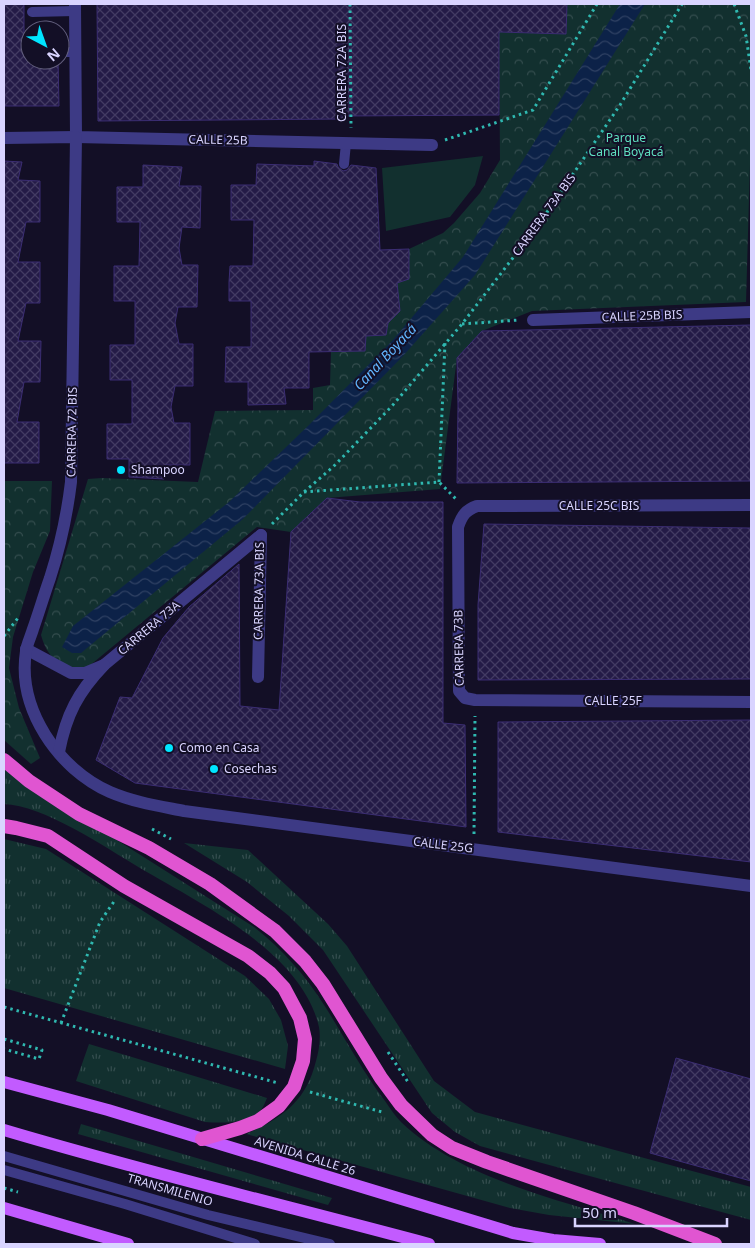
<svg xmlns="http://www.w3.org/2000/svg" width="755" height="1248" font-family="'Noto Sans',sans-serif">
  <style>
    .grass { fill: url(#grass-tufts) }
    .forest { fill: url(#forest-crowns) }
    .pitch { fill: #12302f }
    .water { fill: url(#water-waves) }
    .building { fill: url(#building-cross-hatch); stroke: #3b2d73 }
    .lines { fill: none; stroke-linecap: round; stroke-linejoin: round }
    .path { stroke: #2fb8b0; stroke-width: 3; stroke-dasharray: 2.5 4; stroke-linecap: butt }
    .service { stroke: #3d3a85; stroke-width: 10 }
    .minor { stroke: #3d3a85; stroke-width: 12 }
    .tertiary { stroke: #3d3a85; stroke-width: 12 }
    .primary { stroke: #c25bff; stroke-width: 12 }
    .trunk { stroke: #e055d1; stroke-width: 14 }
    .poi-dot { fill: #00e5ff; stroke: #130f26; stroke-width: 2 }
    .labels { text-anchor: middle; stroke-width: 4; stroke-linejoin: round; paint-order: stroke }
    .street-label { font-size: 12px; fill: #d9d4ff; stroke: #130f26 }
    .park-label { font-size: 12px; fill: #5fe0c0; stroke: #130f26 }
    .poi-label { font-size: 12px; fill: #d9d4ff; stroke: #130f26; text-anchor: start }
    .water-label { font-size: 14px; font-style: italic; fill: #62b6ff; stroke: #130f26 }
  </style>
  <defs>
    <pattern id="grass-tufts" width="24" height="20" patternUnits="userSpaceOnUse" patternTransform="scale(1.25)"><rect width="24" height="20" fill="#12302f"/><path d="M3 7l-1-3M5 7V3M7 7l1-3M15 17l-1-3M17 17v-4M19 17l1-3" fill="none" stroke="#344d4e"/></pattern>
    <pattern id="forest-crowns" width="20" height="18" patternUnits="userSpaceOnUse" patternTransform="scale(1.25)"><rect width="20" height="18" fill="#12302f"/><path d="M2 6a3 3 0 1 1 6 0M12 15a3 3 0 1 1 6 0" fill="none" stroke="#344d4e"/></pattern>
    <pattern id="water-waves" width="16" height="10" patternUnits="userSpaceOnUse" patternTransform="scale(1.25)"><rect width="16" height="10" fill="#0c2248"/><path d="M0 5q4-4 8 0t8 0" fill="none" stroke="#2f4163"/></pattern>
    <pattern id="building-cross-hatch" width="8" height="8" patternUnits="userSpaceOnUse" patternTransform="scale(1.25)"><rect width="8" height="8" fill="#241b47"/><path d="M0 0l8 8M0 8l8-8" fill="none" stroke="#433b63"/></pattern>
  </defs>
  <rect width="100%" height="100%" fill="#130f26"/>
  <g class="grass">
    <path d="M4,766L19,778L254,927C283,950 306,976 326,1008C346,1040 363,1072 385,1101C390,1108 395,1116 401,1122C461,1179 558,1199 635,1224L549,1215L510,1208L246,1134C282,1118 306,1102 316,1061C319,1051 321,1038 319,1027C302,952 201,904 140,868C105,847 43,805 4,804Z"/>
    <path d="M4,839L46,849L245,976L269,999L281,1020L288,1046L285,1069L4,988Z"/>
    <path d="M184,843L248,850L328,924L347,946L434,1081L475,1112L751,1187V1220L480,1146L455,1132L432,1113L323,950L289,916L247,882Z"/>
    <path d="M89,1044L267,1098C265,1102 263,1109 259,1112C245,1124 223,1123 205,1122L76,1081Z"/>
    <path d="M81,1124L332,1198L328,1205L78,1134Z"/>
  </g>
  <g class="forest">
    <path d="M567,4H751V163L750,164L746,302L532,311L482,331L457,358L440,489L327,498L291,532L257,527L88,667C62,670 48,660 41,635L88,479L102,478L198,482L215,411L313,410V388L330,385L331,351H365L366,336L386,335L388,323L400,311L397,283L409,249L443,233L454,223L480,193L500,160L499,32L566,34Z"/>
    <path d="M4,481H52L50,531L33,572L13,637L9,668L19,708L40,758L31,764L4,740Z"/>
  </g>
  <path class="pitch" d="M483,156L475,185L450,217L386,231L382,168Z"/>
  <path class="water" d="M620,4H645L475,275L403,356L243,519L81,653H72L62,647L73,626L229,502L309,425L392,341L463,257Z"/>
  <g class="building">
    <path d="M4,4H24V36H30V60H58L59,106H4Z"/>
    <path d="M97,4H567L566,34L499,32V115L345,116V119L98,121Z"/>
    <path d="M4,161L22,162L18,180L40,181V222H26L18,262H40V303H26L18,341H41L40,382H24L17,422H39V463H4Z"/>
    <path d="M314,161L337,164L338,167L343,171L347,170L351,165L376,168L380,250L409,249V279L397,283L400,311L388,323L386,335L366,336L365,351L309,352V388H284L286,404L248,405V382H225L226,347H251V301H229V282L230,266H253L254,220H231V185H256L257,164L314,166Z"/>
    <path d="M143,165L182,167L179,186H201L200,228L182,227L179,248L182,265H198L197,307H178L175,323L179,344H193V386H175L171,407L174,423H190V465H165L164,479L129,477V459H107V424H132V380H110V345H135V301H114V266H139L140,222H117V187H143Z"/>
    <path d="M751,325V481L457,483L458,405L457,358L482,331Z"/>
    <path d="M327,498L360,502H443V723L465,725L466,827L135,783L96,760L120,697L132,698L163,638L189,607L239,564L240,706L279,710L291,532Z"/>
    <path d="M484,524L751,528V679L478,680V605Z"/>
    <path d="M751,720V862L498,832V722Z"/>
    <path d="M676,1058L751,1079V1181L650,1153Z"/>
  </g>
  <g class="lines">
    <g class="path">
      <path d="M350,4L351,128"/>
      <path d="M734,4L746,36L751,70"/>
      <path d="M445,140L533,110L597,4"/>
      <path d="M462,324L519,320"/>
      <path d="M439,482L445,343"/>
      <path d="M304,492L439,482L458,501"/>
      <path d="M272,524L304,492L333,467L392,406L462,324L539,224L620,105L682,4"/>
      <path d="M4,636L18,618"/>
      <path d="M152,829L171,839"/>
      <path d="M474,834L475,716"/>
      <path d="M4,1007L278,1083"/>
      <path d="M61,1023L100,922L115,900"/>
      <path d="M4,1039L42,1050L39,1059L4,1049"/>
      <path d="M388,1052L408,1082"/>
      <path d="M310,1092L382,1112"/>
      <path d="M4,1188L18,1192"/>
    </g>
    <g class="service">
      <path d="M32,12L75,11"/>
      <path d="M60,52H76"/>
      <path d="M344,164L346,143"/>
      <path d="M4,1156L208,1215L330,1244"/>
      <path d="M4,1170L125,1204L255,1244"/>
    </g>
    <g class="minor">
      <path d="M75,4L76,137L432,145"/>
      <path d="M533,320L751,312"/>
      <path d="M751,505L477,506C466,510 462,515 458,527L459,691L465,698L475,700L751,702"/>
      <path d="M26,649L71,673H85L104,665L261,535"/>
      <path d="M258,677L261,535"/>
    </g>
    <g class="tertiary">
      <path d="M4,138L76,137L71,482C67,515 60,547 50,578C44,595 39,612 33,629C31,636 27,644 26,651C17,709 58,769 110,792C133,802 159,806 184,811L751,886"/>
      <path d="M59,752C66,715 78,692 104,665"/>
    </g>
    <g class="primary">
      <path d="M4,1082L108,1110L513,1233L553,1240L600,1244"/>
      <path d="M4,1130C145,1172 287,1206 429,1244"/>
      <path d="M4,1208L128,1244"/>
    </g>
    <g class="trunk">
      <path d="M4,760L29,781L79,814L149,848L210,884L275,931L305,961L323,984L381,1078L401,1105L432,1135L452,1148L487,1162L634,1213L715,1244"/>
      <path d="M4,826L16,828L48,836L124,886L248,956L270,973L284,988L300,1018L305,1039L303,1061L294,1087L279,1106L258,1121L240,1128L202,1139"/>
    </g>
  </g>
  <g class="poi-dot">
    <circle cx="121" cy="470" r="5"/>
    <circle cx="169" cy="748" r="5"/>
    <circle cx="214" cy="769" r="5"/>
  </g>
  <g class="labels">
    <g class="street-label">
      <text transform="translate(342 73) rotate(-90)" y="4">CARRERA 72A BIS</text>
      <text transform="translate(218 140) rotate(1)" y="4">CALLE 25B</text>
      <text transform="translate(544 215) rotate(-54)" y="4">CARRERA 73A BIS</text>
      <text transform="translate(642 316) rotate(-2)" y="4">CALLE 25B BIS</text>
      <text transform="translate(72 432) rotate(-89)" y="4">CARRERA 72 BIS</text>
      <text x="599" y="510">CALLE 25C BIS</text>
      <text transform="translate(259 591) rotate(-89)" y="4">CARRERA 73A BIS</text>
      <text transform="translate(149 628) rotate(-40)" y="4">CARRERA 73A</text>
      <text transform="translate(459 648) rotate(-91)" y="4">CARRERA 73B</text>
      <text x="613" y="705">CALLE 25F</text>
      <text transform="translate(443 845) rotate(7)" y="4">CALLE 25G</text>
      <text transform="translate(305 1156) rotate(17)" y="4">AVENIDA CALLE 26</text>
      <text transform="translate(170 1190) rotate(16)" y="4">TRANSMILENIO</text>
    </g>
    <g class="park-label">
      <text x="626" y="142">Parque<tspan x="626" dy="14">Canal Boyacá</tspan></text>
    </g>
    <g class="poi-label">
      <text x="131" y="474">Shampoo</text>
      <text x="179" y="752">Como en Casa</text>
      <text x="224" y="773">Cosechas</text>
    </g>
    <g class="water-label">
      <text transform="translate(385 357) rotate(-47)" y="5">Canal Boyacá</text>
    </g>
  </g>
  <rect width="755" height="1248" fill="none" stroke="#d9d4ff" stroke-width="10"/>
  <g transform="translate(45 45) rotate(139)"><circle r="24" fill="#130f26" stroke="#625e7d"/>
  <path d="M0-4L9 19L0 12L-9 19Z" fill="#00e5ff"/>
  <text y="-8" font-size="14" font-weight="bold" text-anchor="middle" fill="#d9d4ff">N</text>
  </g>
  <path d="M575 1218v8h152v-8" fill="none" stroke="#d9d4ff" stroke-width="2.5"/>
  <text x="582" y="1218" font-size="15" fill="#d9d4ff" stroke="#130f26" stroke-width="4" paint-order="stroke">50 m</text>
</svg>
